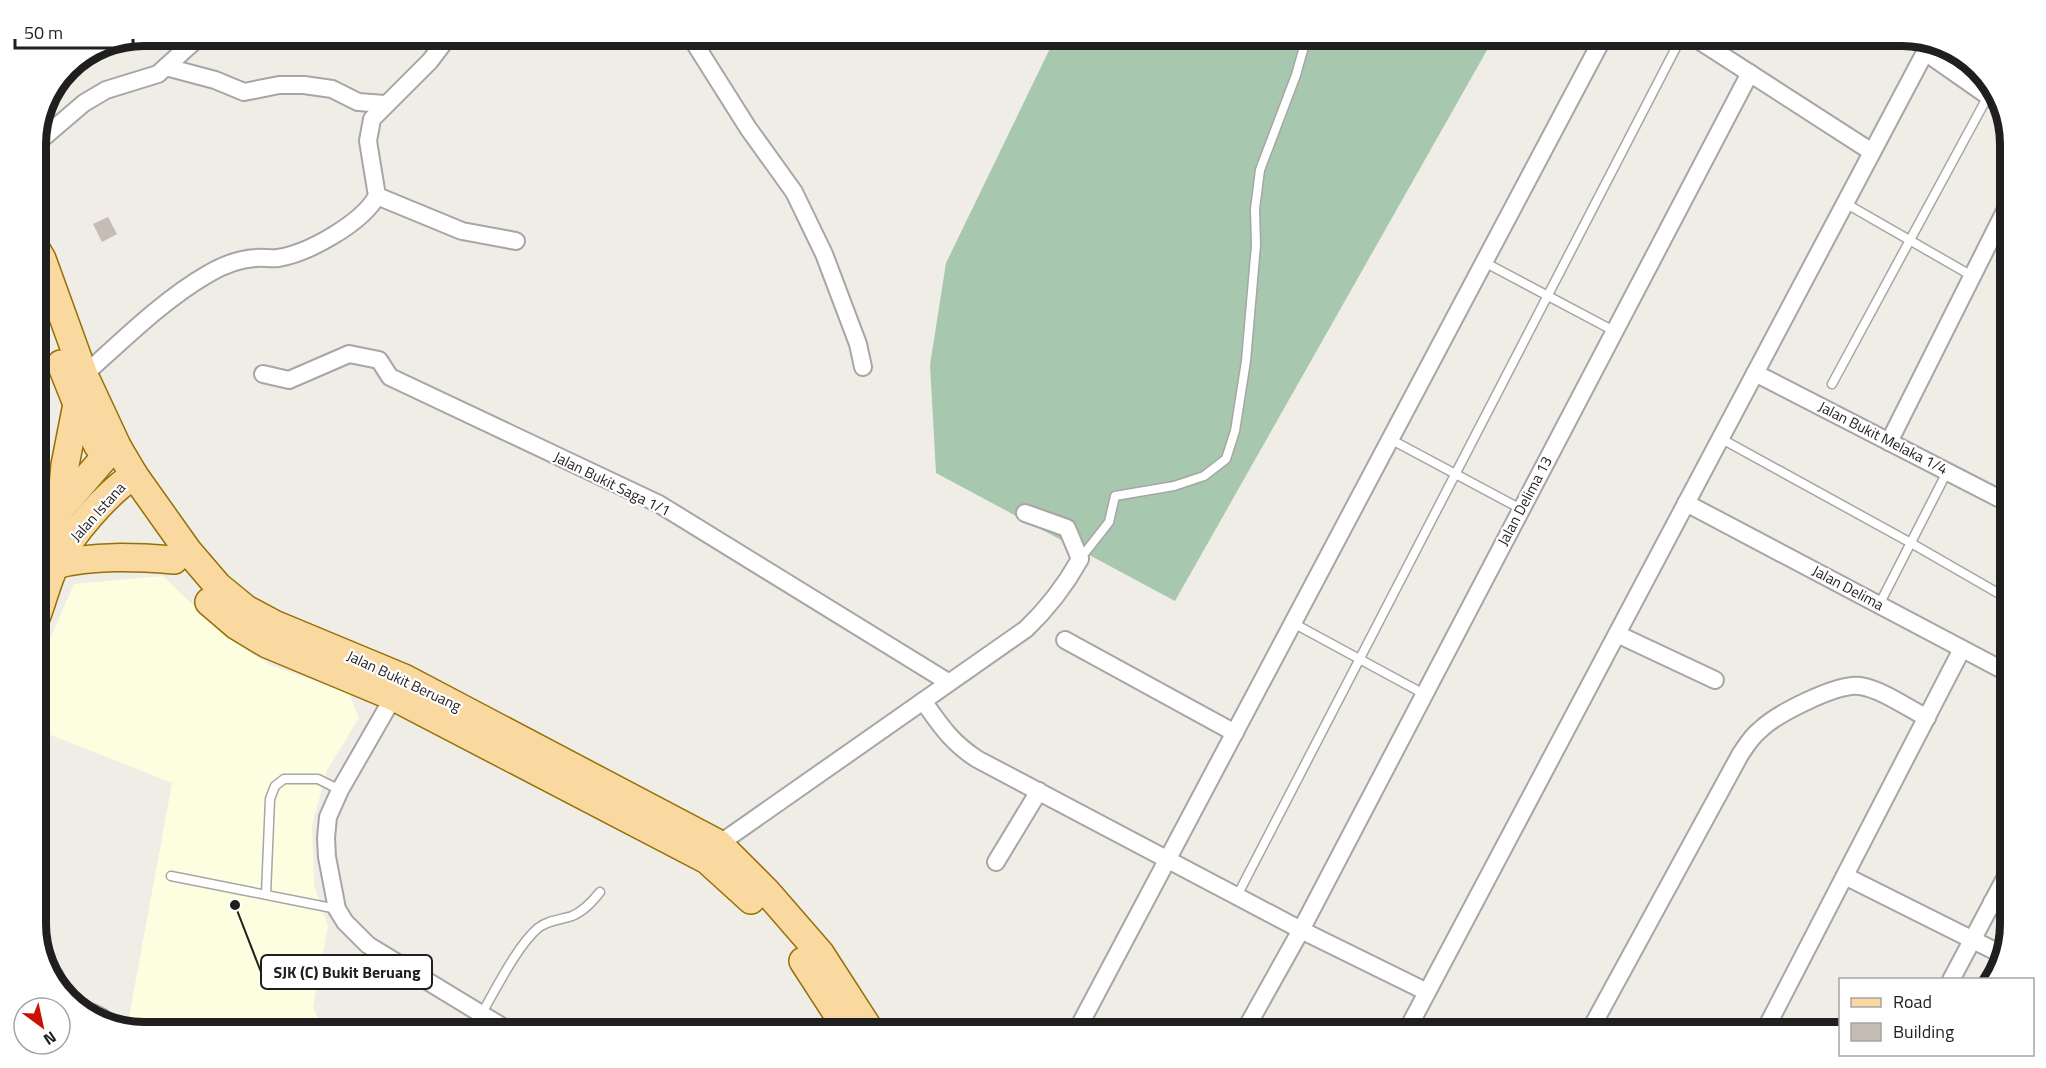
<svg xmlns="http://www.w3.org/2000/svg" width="2046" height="1068" font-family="'Titillium Web',sans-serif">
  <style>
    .education { fill: #fcfedf }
    .cemetery { fill: #a7c8ae }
    .building { fill: #c4bcb5 }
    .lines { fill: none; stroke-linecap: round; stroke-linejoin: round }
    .lane-casing { stroke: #a6a6a6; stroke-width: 11 }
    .street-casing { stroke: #a6a6a6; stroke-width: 20 }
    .primary-casing { stroke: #967003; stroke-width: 30 }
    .lane { stroke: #fff; stroke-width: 8 }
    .street { stroke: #fff; stroke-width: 16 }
    .primary { stroke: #fad9a0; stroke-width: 27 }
    .labels { text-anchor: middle; stroke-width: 4.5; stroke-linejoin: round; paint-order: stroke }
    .street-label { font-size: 15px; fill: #1f1f1f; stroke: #fff }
    .rim { fill: none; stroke: #1f1f1f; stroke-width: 8 }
    .leader { fill: none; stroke: #1f1f1f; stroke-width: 2 }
    .callout-dot { fill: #1f1f1f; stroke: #fff; stroke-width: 2 }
    .callout { fill: #fff; stroke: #1f1f1f; stroke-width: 2 }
    .callout-label { font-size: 16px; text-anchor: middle; font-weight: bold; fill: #1f1f1f }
  </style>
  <rect width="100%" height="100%" fill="#efede5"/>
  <path class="education" d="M163,576L226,637L270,665L349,693L359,718L327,770L312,825L314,885L328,926L313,1007L324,1032H144L127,1028L172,783L36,729V671L74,584Z"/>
  <path class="cemetery" d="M1056,36H1495L1175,601L936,473L930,365L946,263Z"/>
  <path class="building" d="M108,217L117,234L102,242L93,224Z"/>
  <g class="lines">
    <g class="lane-casing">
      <g id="lane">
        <path d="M1845,203L1972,276"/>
        <path d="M1484,262L1614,331"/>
        <path d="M1832,384L1988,96"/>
        <path d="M1720,438L1911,543L2010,600"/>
        <path d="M1390,439L1521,509"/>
        <path d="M1080,559L1109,522L1115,496L1174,486L1204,476L1226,459L1235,431L1246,361L1256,245L1255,209L1260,170L1296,75L1307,36"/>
        <path d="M1879,605L1947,472"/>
        <path d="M1293,623L1424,694"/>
        <path d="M171,876L337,909"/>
        <path d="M266,894L270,799L275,786L284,779H318L340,790"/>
        <path d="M1237,896L1682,36"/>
        <path d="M77,1004C89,1007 110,1012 114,1025"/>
        <path d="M482,1013C496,989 517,946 538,928C548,920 560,920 572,916C584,911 592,902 600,892"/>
      </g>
    </g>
    <g class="street-casing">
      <g id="street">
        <path d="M690,36L748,128L794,192L824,254L858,344L863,367"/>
        <path d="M1692,36L1872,152"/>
        <path d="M1925,52L1998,103"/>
        <path d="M166,67L215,80L244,92L279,85H304L332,89L358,102L385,104"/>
        <path d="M36,144L84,103L106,90L158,74L200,36"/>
        <path d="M377,196L462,231L516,241"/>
        <path d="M1755,373L2010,504"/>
        <path d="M263,374L289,380L349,354L379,360L390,377L659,504L948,682"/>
        <path d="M84,375C123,340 163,300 208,274C223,265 239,259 256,258C263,257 271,259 278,258C309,253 362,223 377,196L368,141L372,119L430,61L449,36"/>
        <path d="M1889,442L2010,201"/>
        <path d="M1686,503L2010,674"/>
        <path d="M1617,634L1715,680"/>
        <path d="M1065,640L1235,733"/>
        <path d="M398,689L340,790L328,817L326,838L327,857L337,909L345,922L368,945L511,1032"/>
        <path d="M923,701C941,726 951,742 977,759L1301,930L1427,992"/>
        <path d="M719,844L1026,629C1048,608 1065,586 1080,559L1067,528L1025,513"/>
        <path d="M996,862L1039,791"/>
        <path d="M1845,876L2003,955"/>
        <path d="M1992,902L2010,912"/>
        <path d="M1993,978L2001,964"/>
        <path d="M1951,980L2010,869"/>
        <path d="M1076,1032L1604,36"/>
        <path d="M1244,1032L1301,930L1750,73"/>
        <path d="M1406,1032L1930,43"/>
        <path d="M1589,1032L1740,755C1746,746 1751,737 1760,730C1776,714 1837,683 1860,686C1881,689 1908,708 1927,718"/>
        <path d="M1764,1032L1962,649"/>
      </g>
    </g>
    <g class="primary-casing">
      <g id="primary">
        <path d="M36,249L42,259L84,375L118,448L134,475L188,551L218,586L246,609L274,624L404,678L719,844L767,892L820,953L871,1032"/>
        <path d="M61,364L77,404L98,446"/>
        <path d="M61,508L65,465L77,404"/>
        <path d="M36,556L61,508L104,458L118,448"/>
        <path d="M55,565C93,555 136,557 174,560"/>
        <path d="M209,602L237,626L267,644L394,697L707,860L751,900"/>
        <path d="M36,618C43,600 47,582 55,565C72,533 105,495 134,475"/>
        <path d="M803,961L849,1032"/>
      </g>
    </g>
    <use href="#lane" class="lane"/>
    <use href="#street" class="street"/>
    <use href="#primary" class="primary"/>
  </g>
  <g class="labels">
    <g class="street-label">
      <text transform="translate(1883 438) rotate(27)" y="5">Jalan Bukit Melaka 1/4</text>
      <text transform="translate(612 484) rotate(26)" y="5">Jalan Bukit Saga 1/1</text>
      <text transform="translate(1525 501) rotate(-62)" y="5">Jalan Delima 13</text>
      <text transform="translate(98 512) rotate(-48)" y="5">Jalan Istana</text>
      <text transform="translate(1848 588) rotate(28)" y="5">Jalan Delima</text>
      <text transform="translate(404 681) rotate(25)" y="5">Jalan Bukit Beruang</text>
    </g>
  </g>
  <path d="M0 0H2046V1068H0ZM144 46H1902A98 98 0 0 1 2000 144V924A98 98 0 0 1 1902 1022H144A98 98 0 0 1 46 924V144A98 98 0 0 1 144 46Z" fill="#fff" fill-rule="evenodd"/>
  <path class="rim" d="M144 46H1902A98 98 0 0 1 2000 144V924A98 98 0 0 1 1902 1022H144A98 98 0 0 1 46 924V144A98 98 0 0 1 144 46Z"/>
  <path class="leader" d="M235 905L261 972"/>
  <circle class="callout-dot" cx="235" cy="905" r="6"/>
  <rect class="callout" x="261" y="955" width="171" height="34" rx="6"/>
  <g class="callout-label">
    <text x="347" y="978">SJK (C) Bukit Beruang</text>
  </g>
  <rect x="1839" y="978" width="195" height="78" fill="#ffffff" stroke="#a5a5a5" stroke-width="1.5"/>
  <rect x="1851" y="998" width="30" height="9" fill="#fad9a0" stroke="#a5a5a5" stroke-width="1.5"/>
  <text x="1893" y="1008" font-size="18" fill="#1f1f1f">Road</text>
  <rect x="1851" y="1023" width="30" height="18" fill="#c4bcb5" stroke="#a5a5a5" stroke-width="1.5"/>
  <text x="1893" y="1038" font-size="18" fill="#1f1f1f">Building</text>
  <g transform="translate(42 1026) rotate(147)"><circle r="28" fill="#ffffff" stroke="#a5a5a5" stroke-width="1.5"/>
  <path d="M0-4.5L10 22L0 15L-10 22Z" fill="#c91204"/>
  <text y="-9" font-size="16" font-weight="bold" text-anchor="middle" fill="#1f1f1f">N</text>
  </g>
  <path d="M15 39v9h118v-9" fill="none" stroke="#1f1f1f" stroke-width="3"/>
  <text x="24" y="39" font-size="18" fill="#1f1f1f" stroke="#ffffff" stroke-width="4.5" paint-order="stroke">50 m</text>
</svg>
